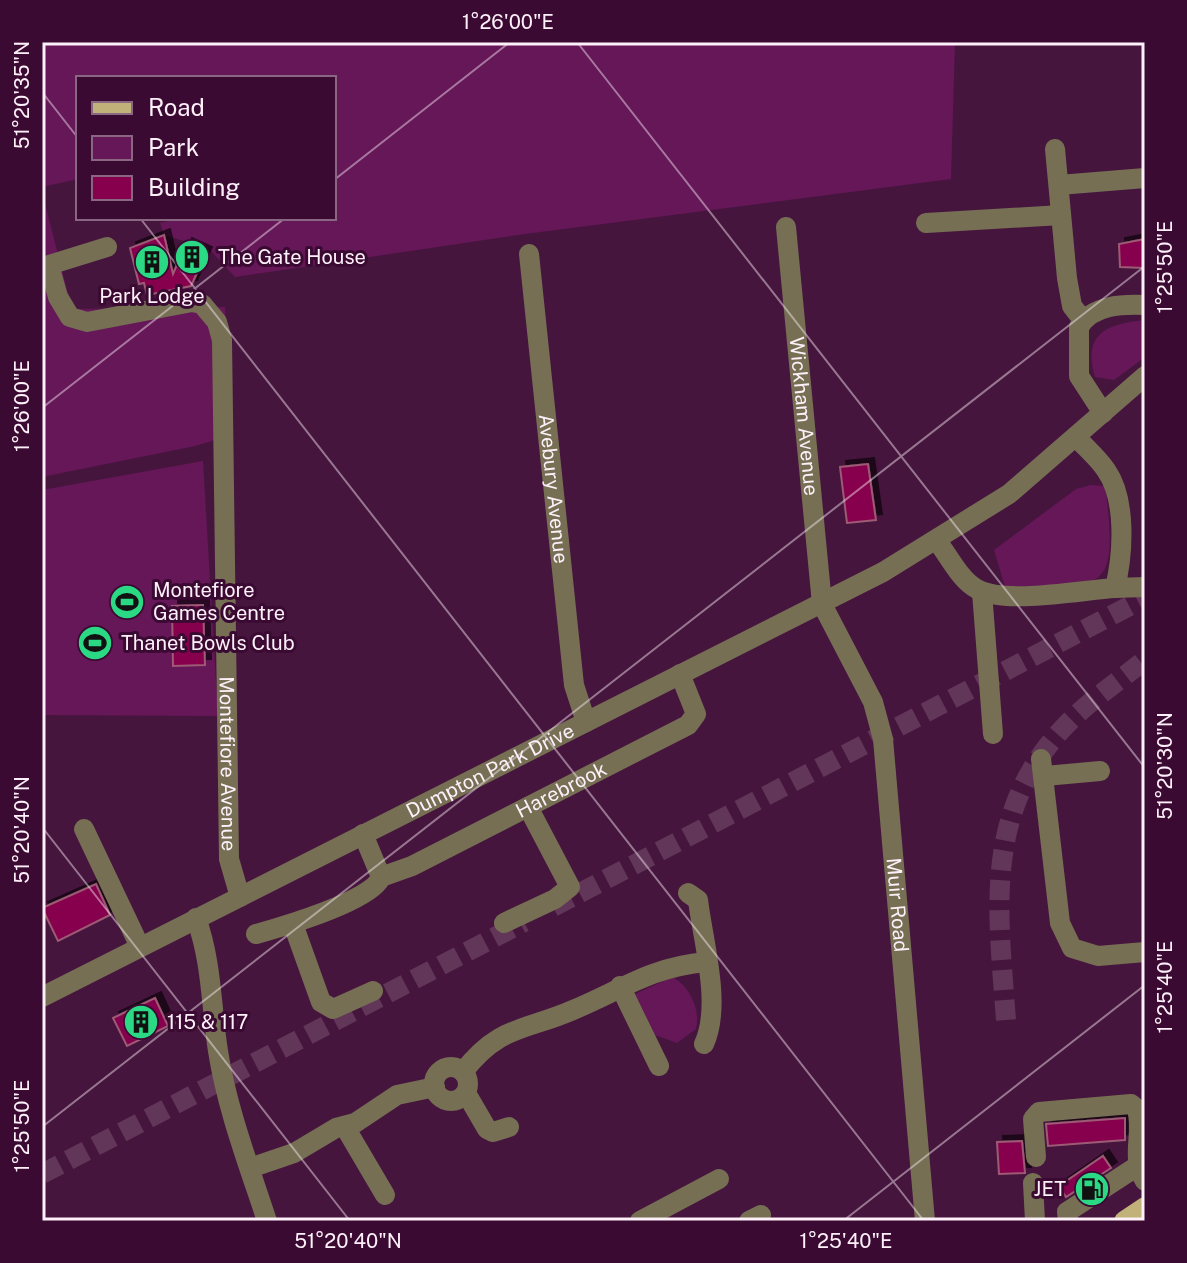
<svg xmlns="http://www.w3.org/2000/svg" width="1187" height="1263" font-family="'Public Sans',sans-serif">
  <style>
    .green { fill: #651758 }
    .building { fill: #87004d; stroke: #9c5a74; stroke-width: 2; filter: url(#shadow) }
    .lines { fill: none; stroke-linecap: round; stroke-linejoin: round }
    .minor-tunnel { stroke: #613659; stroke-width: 20; stroke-dasharray: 20 10; stroke-linecap: butt }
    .minor { stroke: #766f54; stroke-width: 20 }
    .major { stroke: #c0b278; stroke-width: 20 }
    .ticks { fill: none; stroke: #fdf0f9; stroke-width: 2; stroke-opacity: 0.45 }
    .labels { text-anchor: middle; stroke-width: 6; stroke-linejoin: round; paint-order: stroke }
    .poi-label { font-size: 20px; fill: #fdf0f9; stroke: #3b0a32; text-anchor: start }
    .street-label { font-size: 20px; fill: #fdf0f9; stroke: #3b0a32 }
    .neatline { fill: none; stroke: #fdf0f9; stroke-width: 3 }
    .ticks-label { font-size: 20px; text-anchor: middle; fill: #fdf0f9 }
  </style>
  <defs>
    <filter id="shadow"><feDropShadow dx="6" dy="-6" stdDeviation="0" flood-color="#0009"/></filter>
  </defs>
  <rect width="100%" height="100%" fill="#46153d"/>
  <g class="green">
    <path d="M42,42H955L951,179L525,234L235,277L209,249L164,235L160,223L182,218H334V78H78V179L42,187Z"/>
    <path d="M42,192L72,309L225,307L232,435L195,446L42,477Z"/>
    <path d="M1145,320V357L1114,380L1095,377C1082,333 1107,324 1145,320Z"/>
    <path d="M203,461L218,716L42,715V490Z"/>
    <path d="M1091,485L1104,486L1106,491C1119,599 1101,585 1005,587L994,550L1076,489Z"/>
    <path d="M672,977C689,985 701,1010 696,1029L677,1043L655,1035L635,994Z"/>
  </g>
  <g class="building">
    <path d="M164,235L173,274L186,244L206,253L191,286L147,295L144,283L139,284L130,248Z"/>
    <path d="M1145,239V268L1120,267L1119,244Z"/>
    <path d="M868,464L876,520L847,523L840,467Z"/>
    <path d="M203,605L205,665L173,666L172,606Z"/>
    <path d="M96,884L110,915L58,941L42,908Z"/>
    <path d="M155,998L168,1026L127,1046L113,1018Z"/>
    <path d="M1125,1118V1140L1048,1146L1046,1124Z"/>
    <path d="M1022,1141L1025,1173L999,1174L997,1142Z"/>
    <path d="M1103,1156L1111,1168L1066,1197L1059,1186Z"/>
  </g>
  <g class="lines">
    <g class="minor-tunnel">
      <path d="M553,907L1145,598"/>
      <path d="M1006,1020C998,909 982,809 1069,722C1092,699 1120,680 1145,660"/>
      <path d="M42,1174L524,922"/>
    </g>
    <g class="minor">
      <path d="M1055,149L1067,278L1072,306L1083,320"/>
      <path d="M1059,185L1145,178"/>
      <path d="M926,223L1061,215"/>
      <path id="s1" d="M786,227L822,604L873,702L883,739L925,1221"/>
      <path id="s2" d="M107,247L49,265L58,297L70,317L87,322L192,302L202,304L217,322L222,340L229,859L240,897"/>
      <path id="s3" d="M529,254L574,685L586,722"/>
      <path d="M1103,413L1079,376V327C1092,305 1122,304 1145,305"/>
      <path d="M937,541C949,556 960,580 977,589C1005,605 1082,590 1115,588C1123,555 1127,500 1106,470C1098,458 1086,448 1076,437"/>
      <path d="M1115,588L1145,587"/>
      <path d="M982,592L993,734"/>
      <path d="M1041,759L1060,923L1072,948L1098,956L1145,952"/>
      <path d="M1045,776L1100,771"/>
      <path d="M84,829L140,947"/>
      <path d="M363,834L381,877"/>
      <path d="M688,893L698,900C703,942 722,1005 704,1044"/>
      <path d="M196,918C212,962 211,1006 218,1051C227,1109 249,1166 267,1221"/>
      <path d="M504,923L555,899L570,887L528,807"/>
      <path d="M293,924L321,1002L333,1009L373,991"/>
      <path id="s4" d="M256,934C281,927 374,900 381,877L412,866L688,725L696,714L680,674"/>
      <path d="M620,986L659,1066"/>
      <path id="s5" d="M42,997L883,572L1009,494L1145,376"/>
      <circle cx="451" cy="1084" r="17"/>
      <path d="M463,1072C499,1025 525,1031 573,1010C621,990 651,967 706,962"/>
      <path d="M466,1093L487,1129L493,1132L509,1127"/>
      <path d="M345,1127L385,1195"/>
      <path d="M1036,1157L1033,1119L1039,1112L1131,1104L1137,1109C1144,1134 1130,1158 1145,1181"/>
      <path d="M250,1168L294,1153L336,1128L355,1123L397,1095L435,1087"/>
      <path d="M1033,1183L1035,1221"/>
      <path d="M640,1221L719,1179"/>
      <path d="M749,1221L761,1215"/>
      <path d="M1068,1221L1067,1212L1136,1167"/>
    </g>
    <path class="major" d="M1124,1221L1145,1207"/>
  </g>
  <path class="ticks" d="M577,42L1145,768M42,92L78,138M334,180L510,42M140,218L924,1221M42,408L285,218M42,827L350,1221M42,1127L1145,266M843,1221L1145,985"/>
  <defs>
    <g id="building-disc" transform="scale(1.8)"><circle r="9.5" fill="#2bd884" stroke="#3b0a32"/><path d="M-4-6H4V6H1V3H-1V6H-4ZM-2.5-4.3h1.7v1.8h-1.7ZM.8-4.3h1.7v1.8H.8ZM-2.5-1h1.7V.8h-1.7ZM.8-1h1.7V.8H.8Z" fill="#111"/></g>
    <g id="stadium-disc" transform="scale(1.8)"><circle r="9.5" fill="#2bd884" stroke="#3b0a32"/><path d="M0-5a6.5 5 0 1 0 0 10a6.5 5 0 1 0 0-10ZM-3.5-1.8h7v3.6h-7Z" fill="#111"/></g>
    <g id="fuel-disc" transform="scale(1.8)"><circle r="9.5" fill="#2bd884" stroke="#3b0a32"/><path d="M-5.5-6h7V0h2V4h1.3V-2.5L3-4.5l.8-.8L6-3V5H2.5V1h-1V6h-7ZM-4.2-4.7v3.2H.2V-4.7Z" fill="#111"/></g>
  </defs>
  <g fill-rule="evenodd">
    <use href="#building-disc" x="192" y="257"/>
    <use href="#building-disc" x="152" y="262"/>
    <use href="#stadium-disc" x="127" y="602"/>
    <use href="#stadium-disc" x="95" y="643"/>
    <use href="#building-disc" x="141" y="1022"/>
    <use href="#fuel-disc" x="1092" y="1189"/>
  </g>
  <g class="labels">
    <g class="poi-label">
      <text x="218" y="264">The Gate House</text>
      <text x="152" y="303" text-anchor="middle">Park Lodge</text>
      <text x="153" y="597">Montefiore<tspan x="153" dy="23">Games Centre</tspan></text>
      <text x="121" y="650">Thanet Bowls Club</text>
      <text x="167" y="1029">115 &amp; 117</text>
      <text x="1066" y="1196" text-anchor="end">JET</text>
    </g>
    <g class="street-label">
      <text dy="7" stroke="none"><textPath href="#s1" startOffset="190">Wickham Avenue</textPath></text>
      <text dy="7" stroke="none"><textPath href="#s3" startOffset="236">Avebury Avenue</textPath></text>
      <text dy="7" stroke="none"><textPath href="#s2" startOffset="718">Montefiore Avenue</textPath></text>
      <text dy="7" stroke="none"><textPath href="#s5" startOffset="502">Dumpton Park Drive</textPath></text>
      <text dy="7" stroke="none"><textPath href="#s4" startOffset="340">Harebrook</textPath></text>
      <text dy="7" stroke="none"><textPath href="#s1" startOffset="694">Muir Road</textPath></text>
    </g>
  </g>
  <rect width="1187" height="1263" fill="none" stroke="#3b0a32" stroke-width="88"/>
  <rect x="76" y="76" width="260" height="144" fill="#3b0a32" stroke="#896682" stroke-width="2"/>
  <rect x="92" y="102" width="40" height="12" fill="#c0b278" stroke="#896682" stroke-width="2"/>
  <text x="148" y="116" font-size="24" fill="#fdf0f9">Road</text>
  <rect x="92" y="136" width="40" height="24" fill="#651758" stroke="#896682" stroke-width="2"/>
  <text x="148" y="156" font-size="24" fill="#fdf0f9">Park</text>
  <rect x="92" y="176" width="40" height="24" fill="#87004d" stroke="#896682" stroke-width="2"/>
  <text x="148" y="196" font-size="24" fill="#fdf0f9">Building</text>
  <rect x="44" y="44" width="1099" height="1175" class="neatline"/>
  <g class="ticks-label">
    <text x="508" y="29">1°26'00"E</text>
    <text transform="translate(22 95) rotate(-90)" y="7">51°20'35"N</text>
    <text transform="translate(1165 267) rotate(-90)" y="7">1°25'50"E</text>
    <text transform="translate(22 406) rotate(-90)" y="7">1°26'00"E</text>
    <text transform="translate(1165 766) rotate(-90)" y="7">51°20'30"N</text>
    <text transform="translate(22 830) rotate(-90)" y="7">51°20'40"N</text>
    <text transform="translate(1165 987) rotate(-90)" y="7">1°25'40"E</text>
    <text transform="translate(22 1126) rotate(-90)" y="7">1°25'50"E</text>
    <text x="348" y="1248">51°20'40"N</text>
    <text x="846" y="1248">1°25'40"E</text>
  </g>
</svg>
